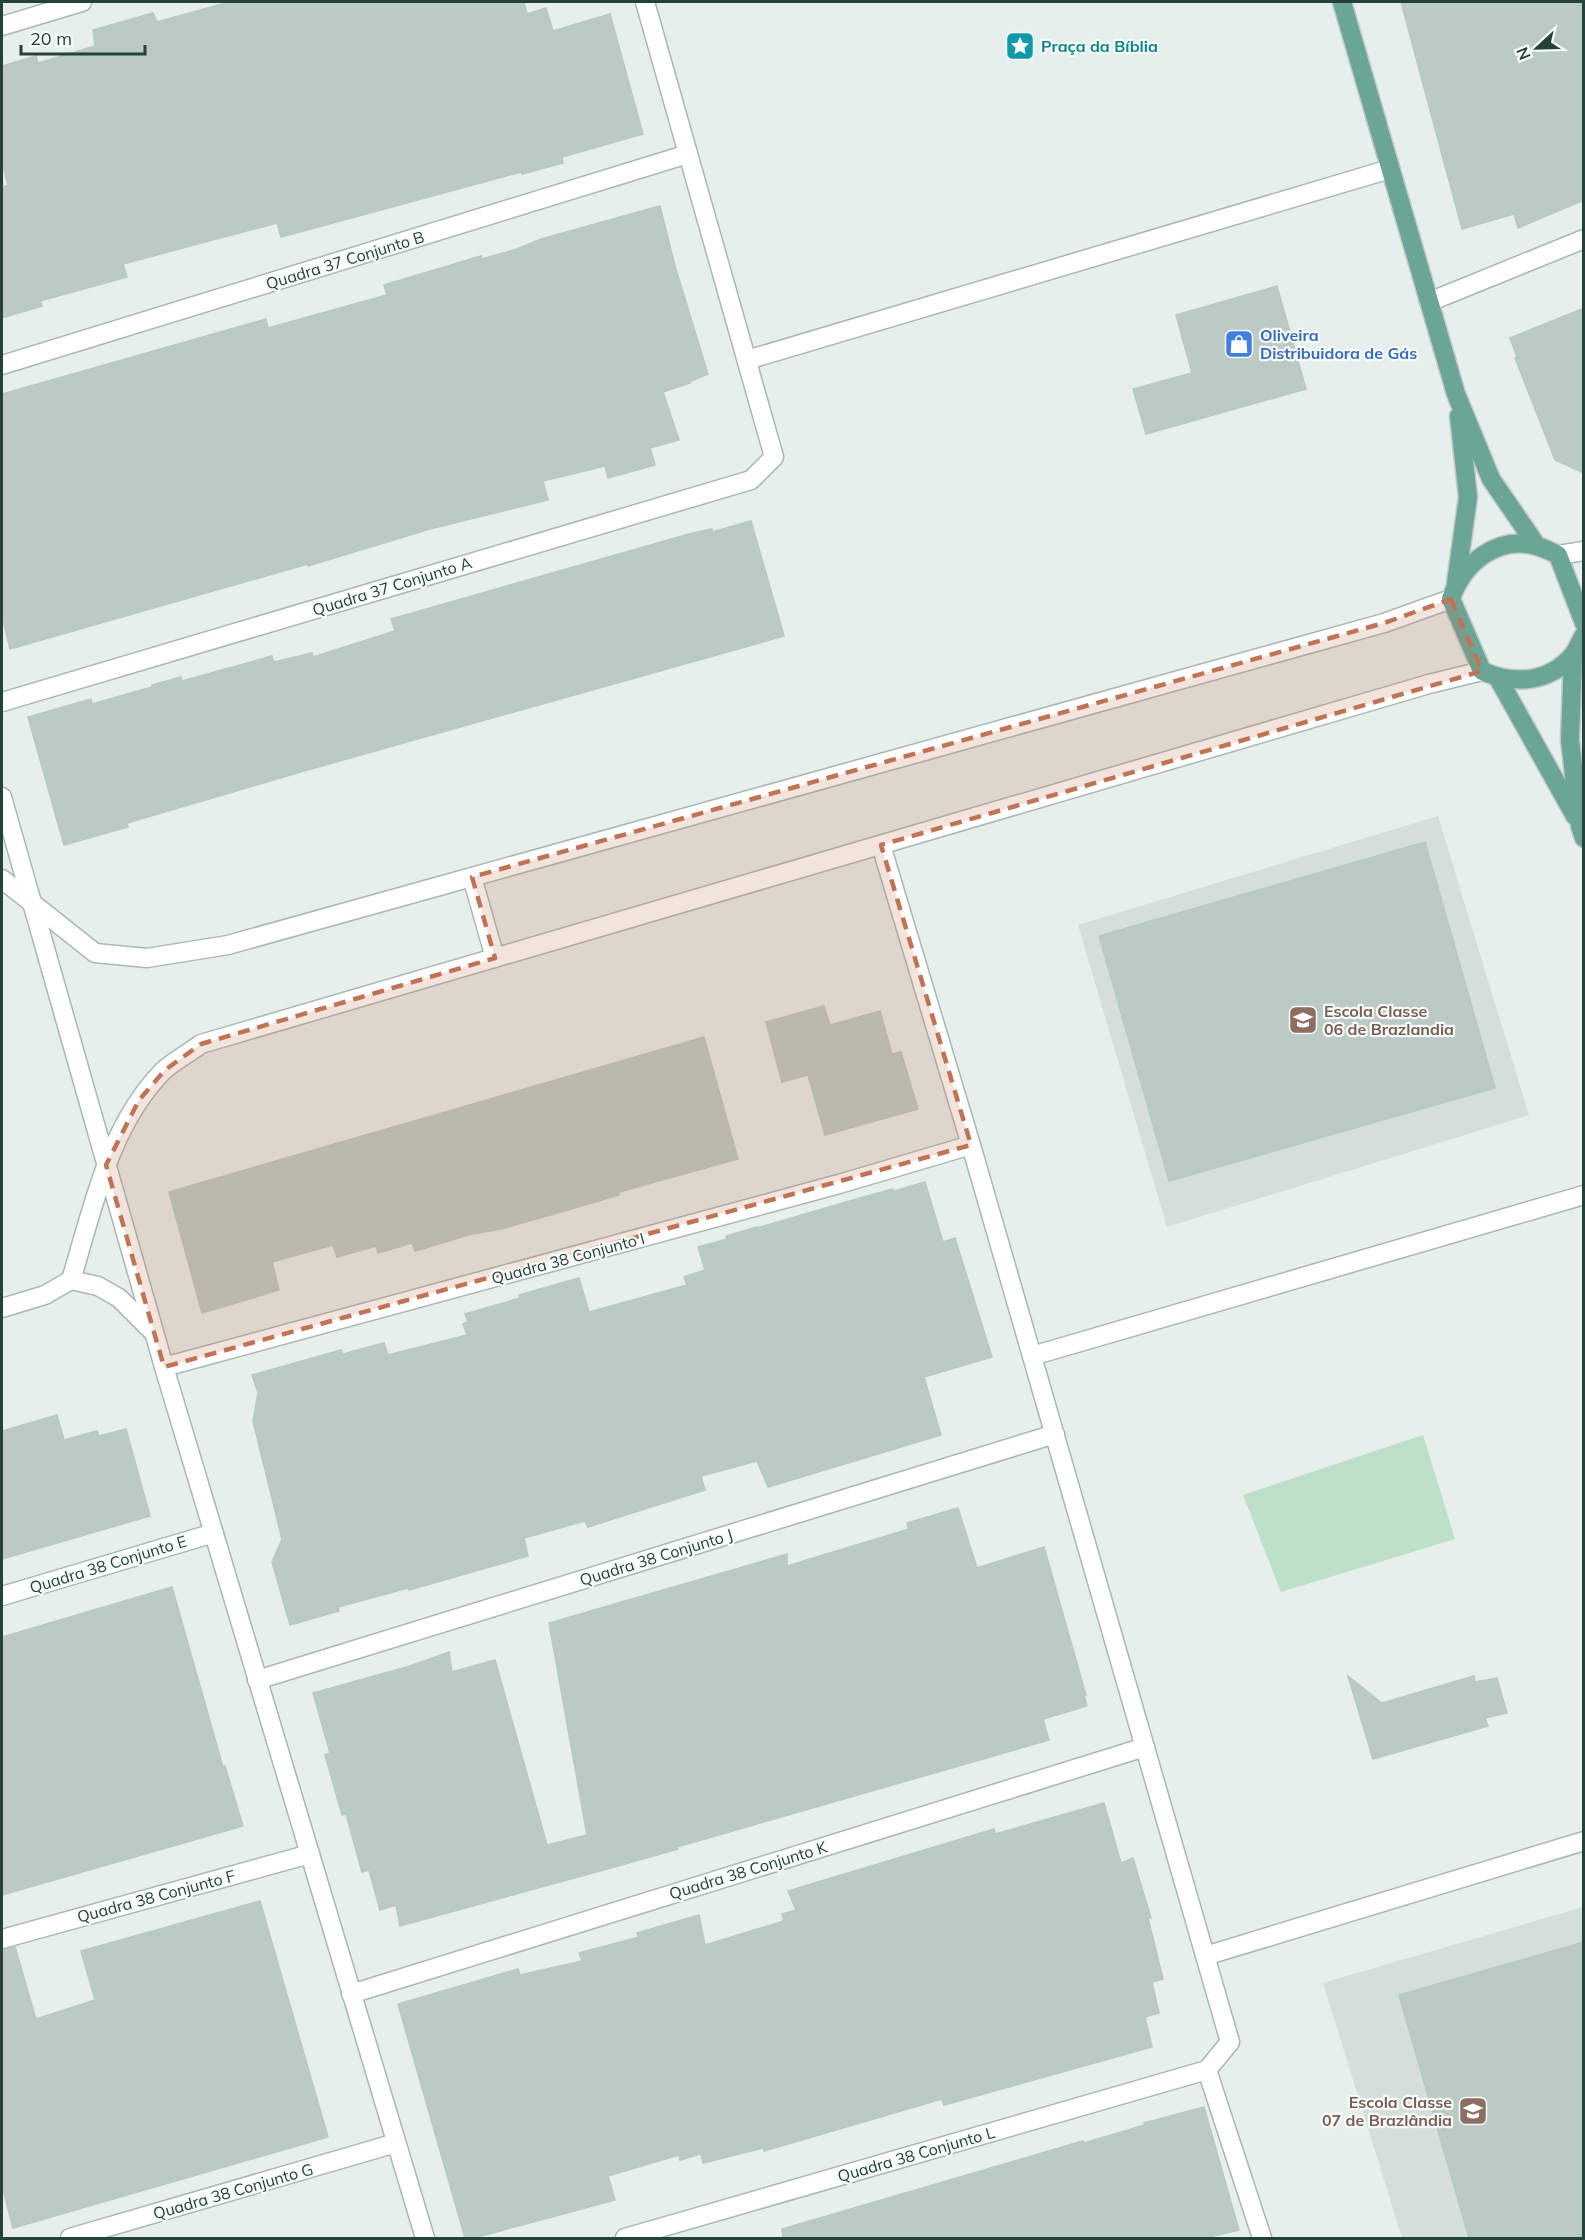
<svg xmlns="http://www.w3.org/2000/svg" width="1585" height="2240" font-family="Mulish,sans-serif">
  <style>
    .built { fill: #d4dfda }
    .green { fill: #bfe0c8 }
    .building { fill: #bbcac4; stroke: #b8c9c2; stroke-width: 1.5 }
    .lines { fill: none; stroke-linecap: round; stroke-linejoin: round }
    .minor-casing { stroke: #a8b8b2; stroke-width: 21 }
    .major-casing { stroke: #c2cac8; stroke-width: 21 }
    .minor { stroke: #fff; stroke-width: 18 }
    .major { stroke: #6aa596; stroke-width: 18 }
    .marked { fill: #c07456; fill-opacity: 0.2; stroke: #c07456; stroke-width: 4.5; stroke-dasharray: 12 8; stroke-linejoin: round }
    .labels { text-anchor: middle; stroke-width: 4.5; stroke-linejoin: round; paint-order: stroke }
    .culture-label { font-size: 16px; font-weight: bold; fill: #0d838f; stroke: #f7fbf9; text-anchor: start }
    .street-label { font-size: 16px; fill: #24423a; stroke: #f7fbf9 }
    .shop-label { font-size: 16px; font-weight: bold; fill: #366cbe; stroke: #f7fbf9; text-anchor: start }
    .education-label { font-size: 16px; font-weight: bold; fill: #785e54; stroke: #f7fbf9; text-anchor: start }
  </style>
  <rect width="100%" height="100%" fill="#e6efeb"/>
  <g class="built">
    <path d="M1438,816L1529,1115L1167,1227L1078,925Z"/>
    <path d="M1583,1907V2238H1402L1323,1983Z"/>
  </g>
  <path class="green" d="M1423,1435L1455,1539L1281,1592L1243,1495Z"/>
  <g class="building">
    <path d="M229,2H524L527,14L546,8L553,31L610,14L643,134L562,157L563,163L522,174L521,172L281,237L277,223L123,264L127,277L40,301L42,306L2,318V187L8,185L2,163V66L36,56L38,63L95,46L93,30L153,13L157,22Z"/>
    <path d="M1401,2H1584V200L1518,228L1514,214L1462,229Z"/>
    <path d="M660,206L675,266L708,374L689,382L690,383L663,392L679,440L650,448L655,465L608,478L605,466L543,481L548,500L430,529L308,566V564L10,649L2,616V394L266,319L268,328L387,295L384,285L481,256L482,259L517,249L541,239Z"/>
    <path d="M1277,286L1306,389L1146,434L1133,389L1192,373L1176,315Z"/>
    <path d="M1584,308V473L1555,460L1515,358L1517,357L1510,338Z"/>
    <path d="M751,521L784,636L304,771L127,823L128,827L64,845L28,717L91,699L92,704L152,687V685L181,677L182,681L272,656L274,662L312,653L313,657L395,631L391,619L689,534L712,529V532Z"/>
    <path d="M1425,842L1495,1088L1169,1181L1099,936Z"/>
    <path d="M824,1006L830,1025L880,1011L892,1054L901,1052L918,1109L825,1135L808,1075L782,1082L766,1022Z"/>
    <path d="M704,1037L738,1159L619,1192V1195L561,1212L501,1229L472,1234L415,1251L412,1243L378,1253L376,1246L337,1257L333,1245L272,1262L279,1290L202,1313L169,1192Z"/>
    <path d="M925,1182L943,1242L955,1238L992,1357L924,1377L941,1435L768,1487L757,1461L701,1476L705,1490L588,1527L585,1521L524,1538L528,1556L409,1590L408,1588L338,1607L339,1611L290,1625L272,1562L282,1539L253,1421L258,1393L252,1375L341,1350L343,1354L384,1343L388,1355L467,1335L463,1324L468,1322L465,1314L520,1298L519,1295L579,1278L589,1312L687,1285L684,1277L705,1270L698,1247L727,1239L726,1236L757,1227V1228L860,1198L893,1189L894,1191Z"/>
    <path d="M57,1415L64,1440L97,1431L99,1436L126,1429L150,1516L2,1559V1431Z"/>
    <path d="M958,1508L977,1568L1044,1547L1086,1695H1084L1087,1706L1043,1719L1049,1740L677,1847L678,1849L618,1866L400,1926L396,1905L380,1910L369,1870L362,1872L346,1814L342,1815L325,1755L330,1753L313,1693L410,1666L449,1652L452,1672L495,1660L547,1845L587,1835L549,1623L787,1554V1566L909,1529L907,1523Z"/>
    <path d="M172,1587L223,1767L225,1766L243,1826L2,1895V1637Z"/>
    <path d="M1348,1676L1382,1703L1474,1676L1475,1682L1497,1678L1507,1713L1485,1718L1488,1726L1373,1759Z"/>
    <path d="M1104,1803L1121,1863L1133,1858L1151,1918H1148L1163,1979L1152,1982L1159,2013L1145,2017L1152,2047L944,2105L942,2099L764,2151L763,2148L703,2163L701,2154L680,2160L679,2155L608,2176L615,2200L474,2238H465L398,2004L518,1969L520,1975L582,1961L579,1953L639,1937L637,1933L699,1915L705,1945L784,1921L782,1914L796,1910L788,1891L994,1829L995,1834Z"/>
    <path d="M260,1901L328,2137L13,2228L2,2186V1950L15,1947L36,2019L95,2000L81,1951Z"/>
    <path d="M1584,1942V2238H1469L1399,1995Z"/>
    <path d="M1204,2107L1239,2230L1206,2238H783L782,2229L1083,2141L1084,2143L1145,2125L1144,2123Z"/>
  </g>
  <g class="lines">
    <g class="minor-casing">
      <g id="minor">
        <path d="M2,26L82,2"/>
        <path d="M1429,302L1584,239"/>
        <path d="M747,360L1390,169"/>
        <path d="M2,365L688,154"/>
        <path d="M1558,555L1584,551"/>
        <path d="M2,702L751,480L774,457L645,2"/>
        <path d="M2,797L164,1367L425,2238"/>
        <path d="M881,845L971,1145L1230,2042L1207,2070"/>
        <path d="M472,877L495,958"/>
        <path d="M2,879L95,953L147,958L228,945L1384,623L1451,599"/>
        <path d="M71,1280L98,1286L119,1298L153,1332"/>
        <path d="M2,1308L45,1295L71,1280C93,1208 109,1126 163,1071C174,1061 189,1053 201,1044L1429,684L1482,671"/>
        <path d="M1032,1356L1584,1195"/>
        <path d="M164,1367L839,1184L971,1145"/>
        <path d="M2,1596L214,1533"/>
        <path d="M257,1680L1055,1434"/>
        <path d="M2,1939L310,1854"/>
        <path d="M1205,1956L1584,1841"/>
        <path d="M351,1994L1145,1747"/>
        <path d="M1207,2070L1262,2238"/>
        <path d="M70,2238L396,2143"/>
        <path d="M625,2238L1207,2070"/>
      </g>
    </g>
    <g class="major-casing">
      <g id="major">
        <path d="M1342,2L1456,394L1491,479L1537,546"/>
        <path d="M1456,583L1468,497L1459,416"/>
        <path d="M1584,623L1558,555C1552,552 1544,548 1537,546C1497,535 1463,563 1451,599L1482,671C1514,685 1548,683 1572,656C1577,650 1580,641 1584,635"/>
        <path d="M1573,655L1570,740L1580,826L1584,838"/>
        <path d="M1498,678L1575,816"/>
      </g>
    </g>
    <use href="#minor" class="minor"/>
    <use href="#major" class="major"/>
  </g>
  <path class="marked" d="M1451,599L1482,671L881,845L971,1145L164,1367L106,1165L139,1100L165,1070L201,1044L495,958L472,877L1384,623Z"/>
  <defs>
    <g id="sight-square" transform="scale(1.5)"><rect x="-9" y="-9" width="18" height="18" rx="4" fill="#0f9aa8" stroke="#f7fbf9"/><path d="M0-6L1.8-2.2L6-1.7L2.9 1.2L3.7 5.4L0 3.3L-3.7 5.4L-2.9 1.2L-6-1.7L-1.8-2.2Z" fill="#fff"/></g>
    <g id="shop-square" transform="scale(1.5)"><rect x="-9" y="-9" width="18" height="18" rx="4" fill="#3f7fe0" stroke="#f7fbf9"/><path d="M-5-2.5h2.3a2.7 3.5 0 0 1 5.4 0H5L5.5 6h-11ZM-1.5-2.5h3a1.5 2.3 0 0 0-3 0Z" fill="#fff"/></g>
    <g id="school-square" transform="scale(1.5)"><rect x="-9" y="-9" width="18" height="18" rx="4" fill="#8d6e63" stroke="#f7fbf9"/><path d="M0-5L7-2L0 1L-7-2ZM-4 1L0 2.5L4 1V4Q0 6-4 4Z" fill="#fff"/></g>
  </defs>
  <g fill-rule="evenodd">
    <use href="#sight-square" x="1020" y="46"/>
    <use href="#shop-square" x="1239" y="344"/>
    <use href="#school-square" x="1303" y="1020"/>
    <use href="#school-square" x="1473" y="2111"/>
  </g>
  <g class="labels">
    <g class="culture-label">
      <text x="1041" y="52">Praça da Bíblia</text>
    </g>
    <g class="street-label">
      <text transform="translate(345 260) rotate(-17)" y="6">Quadra 37 Conjunto B</text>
      <text transform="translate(392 586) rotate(-17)" y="6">Quadra 37 Conjunto A</text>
      <text transform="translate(568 1258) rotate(-15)" y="6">Quadra 38 Conjunto I</text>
      <text transform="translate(656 1557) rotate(-17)" y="6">Quadra 38 Conjunto J</text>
      <text transform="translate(108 1564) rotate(-17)" y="6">Quadra 38 Conjunto E</text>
      <text transform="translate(748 1870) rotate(-17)" y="6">Quadra 38 Conjunto K</text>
      <text transform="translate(156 1896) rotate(-15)" y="6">Quadra 38 Conjunto F</text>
      <text transform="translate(916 2154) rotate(-16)" y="6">Quadra 38 Conjunto L</text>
      <text transform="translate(233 2191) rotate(-16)" y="6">Quadra 38 Conjunto G</text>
    </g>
    <g class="shop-label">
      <text x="1260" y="341">Oliveira<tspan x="1260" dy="18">Distribuidora de Gás</tspan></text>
    </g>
    <g class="education-label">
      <text x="1324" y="1017">Escola Classe<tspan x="1324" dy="18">06 de Brazlandia</tspan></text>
      <text x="1452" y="2108" text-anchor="end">Escola Classe<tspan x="1452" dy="18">07 de Brazlândia</tspan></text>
    </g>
  </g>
  <rect width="1585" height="2240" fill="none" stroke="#24423a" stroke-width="6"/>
  <g transform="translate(1537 48) rotate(248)" stroke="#f7fbf9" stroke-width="4.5" paint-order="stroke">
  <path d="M0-4.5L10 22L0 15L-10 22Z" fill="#24423a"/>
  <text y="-9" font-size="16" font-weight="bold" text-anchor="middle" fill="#24423a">N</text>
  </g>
  <path d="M21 45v9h124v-9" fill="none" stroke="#24423a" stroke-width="3"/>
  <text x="30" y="45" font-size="18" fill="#24423a" stroke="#f7fbf9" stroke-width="4.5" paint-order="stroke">20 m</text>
</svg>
